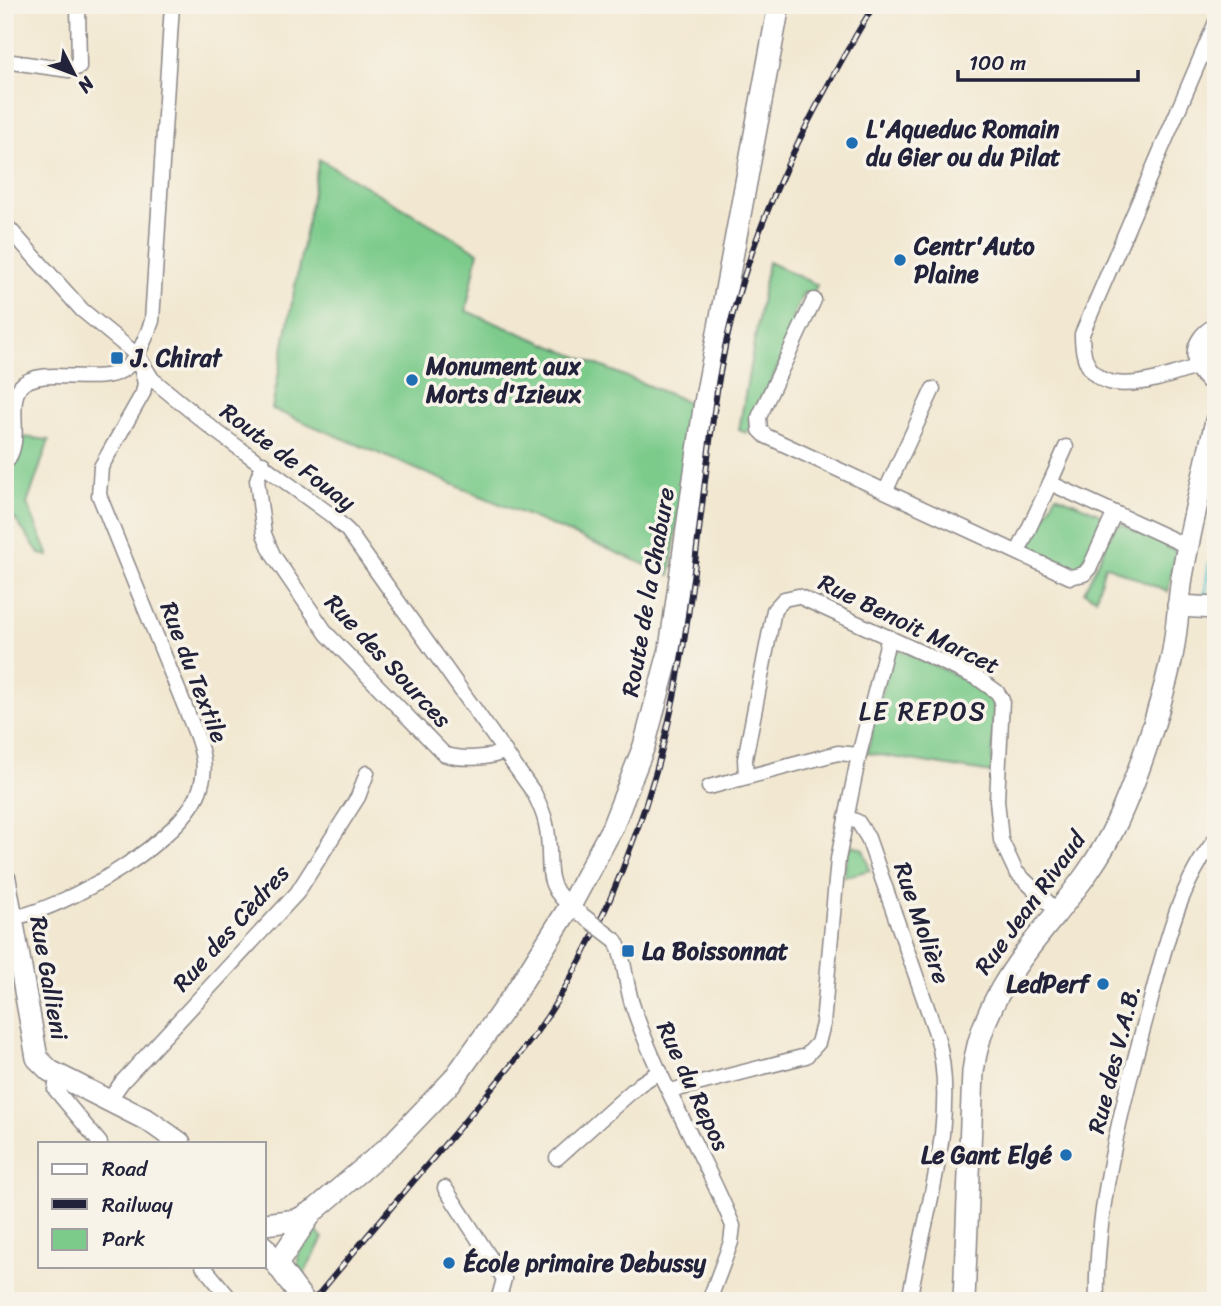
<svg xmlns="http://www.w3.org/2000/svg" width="1221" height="1306" font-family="Sriracha,sans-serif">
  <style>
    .green { fill: #7ccb8b; stroke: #4f7663; stroke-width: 2 }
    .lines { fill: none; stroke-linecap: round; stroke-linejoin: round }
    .stream { stroke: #57c4cc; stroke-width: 3.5 }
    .street-casing { stroke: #8a8586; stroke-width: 17 }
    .secondary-casing { stroke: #8a8586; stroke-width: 24 }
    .street { stroke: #fff; stroke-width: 14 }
    .secondary { stroke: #fff; stroke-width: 21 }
    .rail-casing { stroke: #22223b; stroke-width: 6 }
    .rail { stroke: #f7f3e8; stroke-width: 3.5; stroke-dasharray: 10; stroke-linecap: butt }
    .street-bridge-casing { stroke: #8a8586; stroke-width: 17; stroke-linecap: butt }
    .street-bridge { stroke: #fff; stroke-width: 14 }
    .poi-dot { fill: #1f6fb2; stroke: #f7f3e8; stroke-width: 2.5 }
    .labels { text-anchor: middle; stroke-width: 7; stroke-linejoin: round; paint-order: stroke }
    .poi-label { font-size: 24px; font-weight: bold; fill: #22223b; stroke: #f7f3e8; text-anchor: start }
    .street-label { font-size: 24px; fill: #22223b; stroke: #f7f3e8 }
    .neighbourhood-label { font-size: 26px; letter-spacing: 2px; fill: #22223b; stroke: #f7f3e8 }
  </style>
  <rect width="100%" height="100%" fill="#f7f3e8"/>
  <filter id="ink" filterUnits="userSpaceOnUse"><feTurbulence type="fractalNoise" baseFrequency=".0143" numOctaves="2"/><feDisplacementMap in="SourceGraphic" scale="14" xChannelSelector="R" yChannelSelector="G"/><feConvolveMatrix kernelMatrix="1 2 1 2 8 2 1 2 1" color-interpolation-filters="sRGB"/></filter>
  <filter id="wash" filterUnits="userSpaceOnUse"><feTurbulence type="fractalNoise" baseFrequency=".00686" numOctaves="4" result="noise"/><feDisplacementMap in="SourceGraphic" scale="28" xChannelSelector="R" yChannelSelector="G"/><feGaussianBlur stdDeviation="1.57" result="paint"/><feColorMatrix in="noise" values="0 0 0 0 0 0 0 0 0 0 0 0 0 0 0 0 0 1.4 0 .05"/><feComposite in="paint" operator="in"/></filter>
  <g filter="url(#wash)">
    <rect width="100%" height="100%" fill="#f2e8d1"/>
    <g class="green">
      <path d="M319,159L478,252L466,311L693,404L670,575L272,409Z"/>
      <path d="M768,262L817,285L812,295L804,292L792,318L799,322L747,433L739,430Z"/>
      <path d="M23,437L49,440L27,504L49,556L40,554L5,505V474L17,463Z"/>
      <path d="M1056,495L1099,513L1103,519L1081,567L1075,572L1034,553L1030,547Z"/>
      <path d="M1122,524L1176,551L1168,592L1105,565L1096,598L1084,592L1113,530Z"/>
      <path d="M898,649L985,688L994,699L992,773L867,753L891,655Z"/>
      <path d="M853,845L863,849L870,870L844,877L847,852Z"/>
      <path d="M311,1227L323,1238L302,1278C292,1257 301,1245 311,1227Z"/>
    </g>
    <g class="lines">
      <g class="stream">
        <path d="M1205,595L1209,564L1216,548"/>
        <path d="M1212,619L1216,633"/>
      </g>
    </g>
  </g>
  <g filter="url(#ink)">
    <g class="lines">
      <g class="street-casing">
        <g id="street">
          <path d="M5,61L69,70L79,67L78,5"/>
          <path d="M5,224L82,310L138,356L152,379L213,429L331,515L348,531L534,793C539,803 544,813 546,824C555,863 537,884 577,911"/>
          <path d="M814,300L759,417L760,430L766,436L1070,577L1084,574L1090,567L1114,514"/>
          <path d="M1199,366C1156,380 1081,410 1082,334L1216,22"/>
          <path d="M5,463C26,440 3,399 24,383C33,377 44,376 54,376C115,377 129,385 152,321L172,5"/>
          <path d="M263,463L257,480L264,534L273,555L327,634L444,754C460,760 490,759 505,751"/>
          <path d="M1050,483L1066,447"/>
          <path d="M886,490L933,389"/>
          <path d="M1018,552L1050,483L1189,547"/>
          <path d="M746,777L745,759L774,610L784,599L798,596L979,679L997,692L1002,700L997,800L1001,840L1016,872L1059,913"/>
          <path d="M709,787L838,753L859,755"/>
          <path d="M846,817L858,822L868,838L937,1036C960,1119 923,1218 909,1301"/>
          <path d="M11,918C63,910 187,839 201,786C207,768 202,751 196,734L99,495L101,467L143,393L145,383L141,368"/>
          <path d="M615,940C624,952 626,988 633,1007C659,1083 703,1152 733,1226L731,1242L709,1301"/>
          <path d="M58,1075L55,1089L100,1143"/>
          <path d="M670,1091L806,1056L818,1043L823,1024L838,859L859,755L889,637"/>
          <path d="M110,1099L122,1082L297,893L358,797L367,773"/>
          <path d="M557,1158L640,1084L660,1071"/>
          <path d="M445,1188L504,1279L498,1301"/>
          <path d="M203,1266L232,1301"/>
          <path d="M1097,1301C1094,1211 1125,1093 1149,1007C1164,951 1178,885 1216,839"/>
        </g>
      </g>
      <g class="secondary-casing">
        <g id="secondary">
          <path d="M1216,329C1192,341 1192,370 1216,382"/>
          <path d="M1178,606L1216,608"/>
          <path d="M5,879L37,1058L50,1071L149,1121L180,1143"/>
          <path d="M264,1224L297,1220L316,1209L392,1144L453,1080L515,993L570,906L612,828L644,746L670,649L704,408L779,5"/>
          <path d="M264,1247L304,1301"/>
          <path d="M277,1264L311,1214"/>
          <path d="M964,1301L973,1072C985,966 1075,914 1117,822C1139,774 1159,713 1171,661C1177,634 1178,605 1182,577C1191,525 1204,473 1216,421"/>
        </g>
      </g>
      <use href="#street" class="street"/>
      <use href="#secondary" class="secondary"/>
      <g class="rail-casing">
        <path id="rail" d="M313,1301C361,1243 409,1186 458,1129C490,1090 525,1052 552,1009C598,937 632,853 656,771C693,643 698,509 719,378C742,242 804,121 874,5"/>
      </g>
      <use href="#rail" class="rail"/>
      <g class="street-bridge-casing">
        <path id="street-bridge" d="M581,914L615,940"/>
      </g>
      <use href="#street-bridge" class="street-bridge"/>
    </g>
  </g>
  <g class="poi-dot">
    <circle cx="852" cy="143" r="7"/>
    <circle cx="900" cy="260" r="7"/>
    <rect x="110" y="351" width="14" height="14" rx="3.5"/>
    <circle cx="412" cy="380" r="7"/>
    <rect x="621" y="944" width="14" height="14" rx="3.5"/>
    <circle cx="1103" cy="984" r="7"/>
    <circle cx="1066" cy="1155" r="7"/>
    <circle cx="449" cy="1263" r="7"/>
  </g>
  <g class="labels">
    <g class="poi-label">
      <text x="866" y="137">L'Aqueduc Romain<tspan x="866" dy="28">du Gier ou du Pilat</tspan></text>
      <text x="914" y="254">Centr'Auto<tspan x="914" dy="28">Plaine</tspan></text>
      <text x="131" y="366">J. Chirat</text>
      <text x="426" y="374">Monument aux<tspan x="426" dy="28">Morts d'Izieux</tspan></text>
      <text x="642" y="959">La Boissonnat</text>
      <text x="1089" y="992" text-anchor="end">LedPerf</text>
      <text x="1052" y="1163" text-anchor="end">Le Gant Elgé</text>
      <text x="463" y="1271">École primaire Debussy</text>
    </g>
    <g class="street-label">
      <text transform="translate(288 457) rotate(37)" y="8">Route de Fouay</text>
      <text transform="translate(648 592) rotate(-80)" y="8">Route de la Chabure</text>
      <text transform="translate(909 624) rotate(26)" y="8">Rue Benoit Marcet</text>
      <text transform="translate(388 661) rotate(47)" y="8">Rue des Sources</text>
      <text transform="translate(194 672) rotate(69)" y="8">Rue du Textile</text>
      <text transform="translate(1030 903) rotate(-54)" y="8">Rue Jean Rivaud</text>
      <text transform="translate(922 923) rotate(71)" y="8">Rue Molière</text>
      <text transform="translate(231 928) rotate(-48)" y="8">Rue des Cèdres</text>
      <text transform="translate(49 978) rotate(80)" y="8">Rue Gallieni</text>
      <text transform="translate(1114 1059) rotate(-76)" y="8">Rue des V.A.B.</text>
      <text transform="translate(693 1086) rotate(65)" y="8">Rue du Repos</text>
    </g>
    <g class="neighbourhood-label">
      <text x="923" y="720">LE REPOS</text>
    </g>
  </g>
  <rect width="1221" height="1306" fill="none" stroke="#f7f3e8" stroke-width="28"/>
  <rect x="38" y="1142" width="228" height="126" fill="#f7f3e8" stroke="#a29fa3" stroke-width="2"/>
  <rect x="52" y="1164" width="35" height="10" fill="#ffffff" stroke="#a29fa3" stroke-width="2"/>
  <text x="102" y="1176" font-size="21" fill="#22223b">Road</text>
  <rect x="52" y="1199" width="35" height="10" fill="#22223b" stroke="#a29fa3" stroke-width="2"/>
  <text x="102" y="1212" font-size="21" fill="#22223b">Railway</text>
  <rect x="52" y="1229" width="35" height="21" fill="#7ccb8b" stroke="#a29fa3" stroke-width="2"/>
  <text x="102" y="1246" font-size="21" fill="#22223b">Park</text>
  <g transform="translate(74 74) rotate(132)" stroke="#f7f3e8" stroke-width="5" paint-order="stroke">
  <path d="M0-5L12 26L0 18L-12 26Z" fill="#22223b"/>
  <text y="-10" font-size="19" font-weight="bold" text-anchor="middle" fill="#22223b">N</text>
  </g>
  <path d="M958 70v10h180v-10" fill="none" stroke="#22223b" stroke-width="3.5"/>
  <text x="969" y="70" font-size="21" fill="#22223b" stroke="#f7f3e8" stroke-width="5" paint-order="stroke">100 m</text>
</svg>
